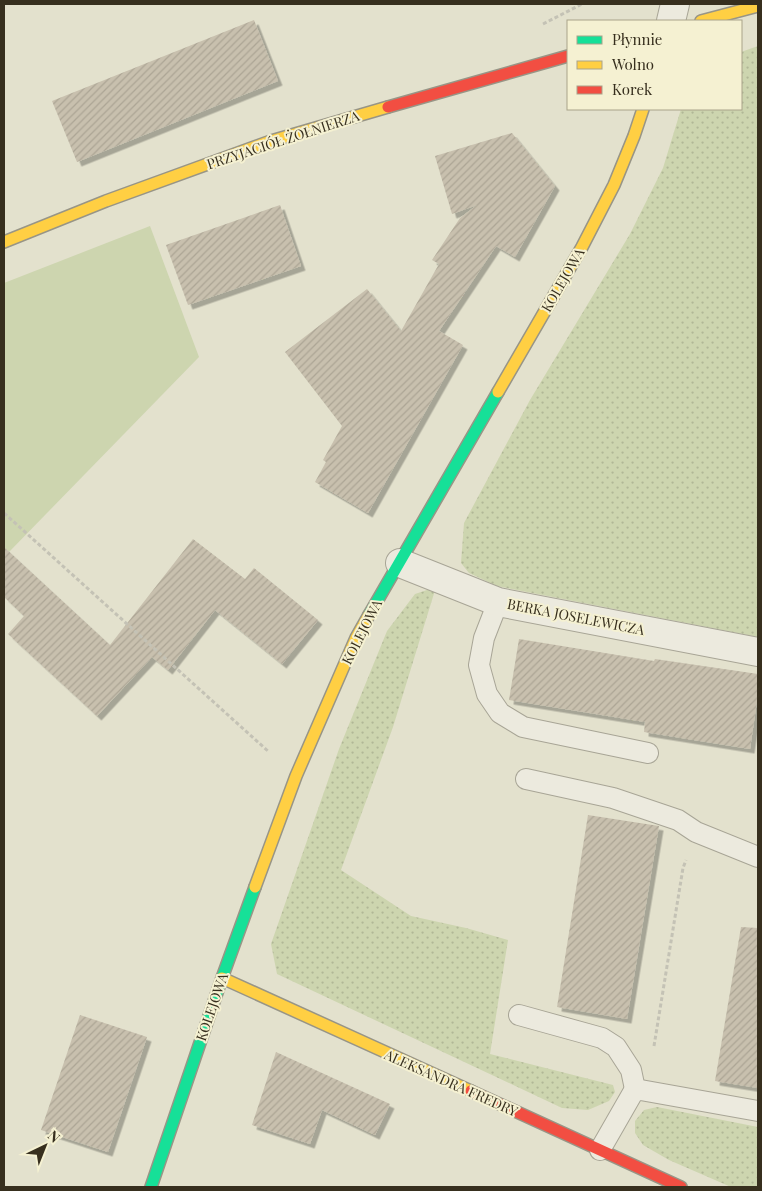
<svg xmlns="http://www.w3.org/2000/svg" width="762" height="1191" font-family="'Playfair Display',serif">
  <style>
    .grass { fill: url(#grass-dots) }
    .garden { fill: #cdd5af }
    .building { fill: url(#building-hatch); filter: url(#shadow) }
    .lines { fill: none; stroke-linecap: round; stroke-linejoin: round }
    .lane-casing { stroke: #a8a596; stroke-width: 22 }
    .street-casing { stroke: #a8a596; stroke-width: 30 }
    .fast-casing { stroke: #989586; stroke-width: 14 }
    .slow-casing { stroke: #989586; stroke-width: 14 }
    .jam-casing { stroke: #989586; stroke-width: 14 }
    .path { stroke: #c4c2b5; stroke-width: 3; stroke-dasharray: 4 2.5; stroke-linecap: butt }
    .lane { stroke: #eceade; stroke-width: 20 }
    .street { stroke: #eceade; stroke-width: 28 }
    .fast { stroke: #16e098; stroke-width: 11 }
    .slow { stroke: #ffcf43; stroke-width: 11 }
    .jam { stroke: #f24e42; stroke-width: 11 }
    .labels { text-anchor: middle; stroke-width: 4; stroke-linejoin: round; paint-order: stroke }
    .street-label { font-size: 14px; fill: #372f1e; stroke: #f5f1d2 }
  </style>
  <defs>
    <pattern id="grass-dots" width="8" height="8" patternUnits="userSpaceOnUse" patternTransform="scale(1.25)"><rect width="8" height="8" fill="#cdd5af"/><path d="M2 2h.1M6 6h.1" fill="none" stroke="#b1b796" stroke-width="1.8" stroke-linecap="round"/></pattern>
    <pattern id="building-hatch" width="6" height="6" patternUnits="userSpaceOnUse" patternTransform="scale(1.25)"><rect width="6" height="6" fill="#c8c0ae"/><path d="M-1 1l2-2M0 6l6-6M5 7l2-2" fill="none" stroke="#aca595"/></pattern>
    <filter id="shadow"><feDropShadow dx="4.5" dy="4.5" stdDeviation="0" flood-color="#0004"/></filter>
  </defs>
  <rect width="100%" height="100%" fill="#e3e1cd"/>
  <g class="grass">
    <path d="M758,46V637L497,586L469,573L461,563L464,523L530,400L630,234L663,168L681,109H741V52Z"/>
    <path d="M436,587L393,727L341,870L411,916L466,928L508,940L490,1054L613,1085L615,1092L609,1101L588,1110L562,1108L277,974L271,944L339,749L387,631L415,594Z"/>
    <path d="M657,1107L758,1127V1187H731L669,1160L643,1145L635,1133V1121L644,1110Z"/>
  </g>
  <path class="garden" d="M150,226L199,357L9,552L4,547V283Z"/>
  <g class="building">
    <path d="M254,20L278,81L77,162L52,101Z"/>
    <path d="M512,133L555,186L515,257L496,246L439,331L463,345L368,513L315,482L326,462L323,460L342,426L285,352L367,289L401,331L439,264L432,260L460,218L477,205L452,214L435,156Z"/>
    <path d="M280,205L301,266L188,305L166,245Z"/>
    <path d="M193,539L245,579L254,568L318,620L282,664L215,610L168,670L152,657L97,716L8,634L24,616L4,597V547L110,645Z"/>
    <path d="M519,639L654,661L655,659L758,674V694L750,749L644,732L645,722L509,700Z"/>
    <path d="M588,815L659,826L627,1019L557,1007Z"/>
    <path d="M741,927L758,928V1088L715,1081Z"/>
    <path d="M80,1015L147,1037L108,1152L41,1130Z"/>
    <path d="M276,1052L390,1104L375,1135L322,1110L310,1144L252,1125Z"/>
  </g>
  <g class="lines">
    <g class="lane-casing">
      <g id="lane">
        <path d="M498,602L484,638L479,665L487,694L500,713L523,727L648,753"/>
        <path d="M526,779L613,798L678,820L696,832L758,857"/>
        <path d="M519,1015L602,1038L616,1047L631,1070L635,1089"/>
        <path d="M600,1150L635,1089L758,1111"/>
      </g>
    </g>
    <g class="street-casing">
      <g id="street">
        <path d="M671,21L675,4"/>
        <path d="M400,563L498,602L758,652"/>
      </g>
    </g>
    <g class="fast-casing">
      <g id="fast">
        <path d="M369,615L498,392"/>
        <path d="M151,1187L222,978L255,887"/>
      </g>
    </g>
    <g class="slow-casing">
      <g id="slow">
        <path d="M701,21L758,6"/>
        <path d="M4,242L106,201L271,141L388,107"/>
        <path d="M498,392L582,247L614,185L634,136L643,109"/>
        <path d="M255,887L296,776L356,638L369,615"/>
        <path d="M222,978L471,1091"/>
      </g>
    </g>
    <g class="jam-casing">
      <g id="jam">
        <path d="M388,107L568,56"/>
        <path d="M471,1091L681,1187"/>
      </g>
    </g>
    <g class="path">
      <path d="M543,24L582,4"/>
      <path d="M4,513L269,752"/>
      <path d="M654,1046L683,868L686,860"/>
    </g>
    <use href="#lane" class="lane"/>
    <use href="#street" class="street"/>
    <use href="#fast" class="fast"/>
    <use href="#slow" class="slow"/>
    <use href="#jam" class="jam"/>
  </g>
  <g class="labels">
    <g class="street-label">
      <text transform="translate(283 140) rotate(-18)" y="5">PRZYJACIÓŁ ŻOŁNIERZA</text>
      <text transform="translate(563 280) rotate(-60)" y="5">KOLEJOWA</text>
      <text transform="translate(576 617) rotate(11)" y="5">BERKA JOSELEWICZA</text>
      <text transform="translate(362 632) rotate(-63)" y="5">KOLEJOWA</text>
      <text transform="translate(212 1007) rotate(-71)" y="5">KOLEJOWA</text>
      <text transform="translate(451 1083) rotate(24)" y="5">ALEKSANDRA FREDRY</text>
    </g>
  </g>
  <rect width="762" height="1191" fill="none" stroke="#372f1e" stroke-width="10"/>
  <rect x="567" y="20" width="175" height="90" fill="#f5f1d2" stroke="#a9a38a"/>
  <rect x="577" y="36" width="25" height="8" fill="#16e098" stroke="#a9a38a"/>
  <text x="612" y="45" font-size="15" fill="#372f1e">Płynnie</text>
  <rect x="577" y="61" width="25" height="8" fill="#ffcf43" stroke="#a9a38a"/>
  <text x="612" y="70" font-size="15" fill="#372f1e">Wolno</text>
  <rect x="577" y="86" width="25" height="8" fill="#f24e42" stroke="#a9a38a"/>
  <text x="612" y="95" font-size="15" fill="#372f1e">Korek</text>
  <g transform="translate(45 1146) rotate(43)" stroke="#f5f1d2" stroke-width="4" paint-order="stroke">
  <path d="M0-4L9 19L0 12L-9 19Z" fill="#372f1e"/>
  <text y="-8" font-size="14" font-weight="bold" text-anchor="middle" fill="#372f1e">N</text>
  </g>
</svg>
